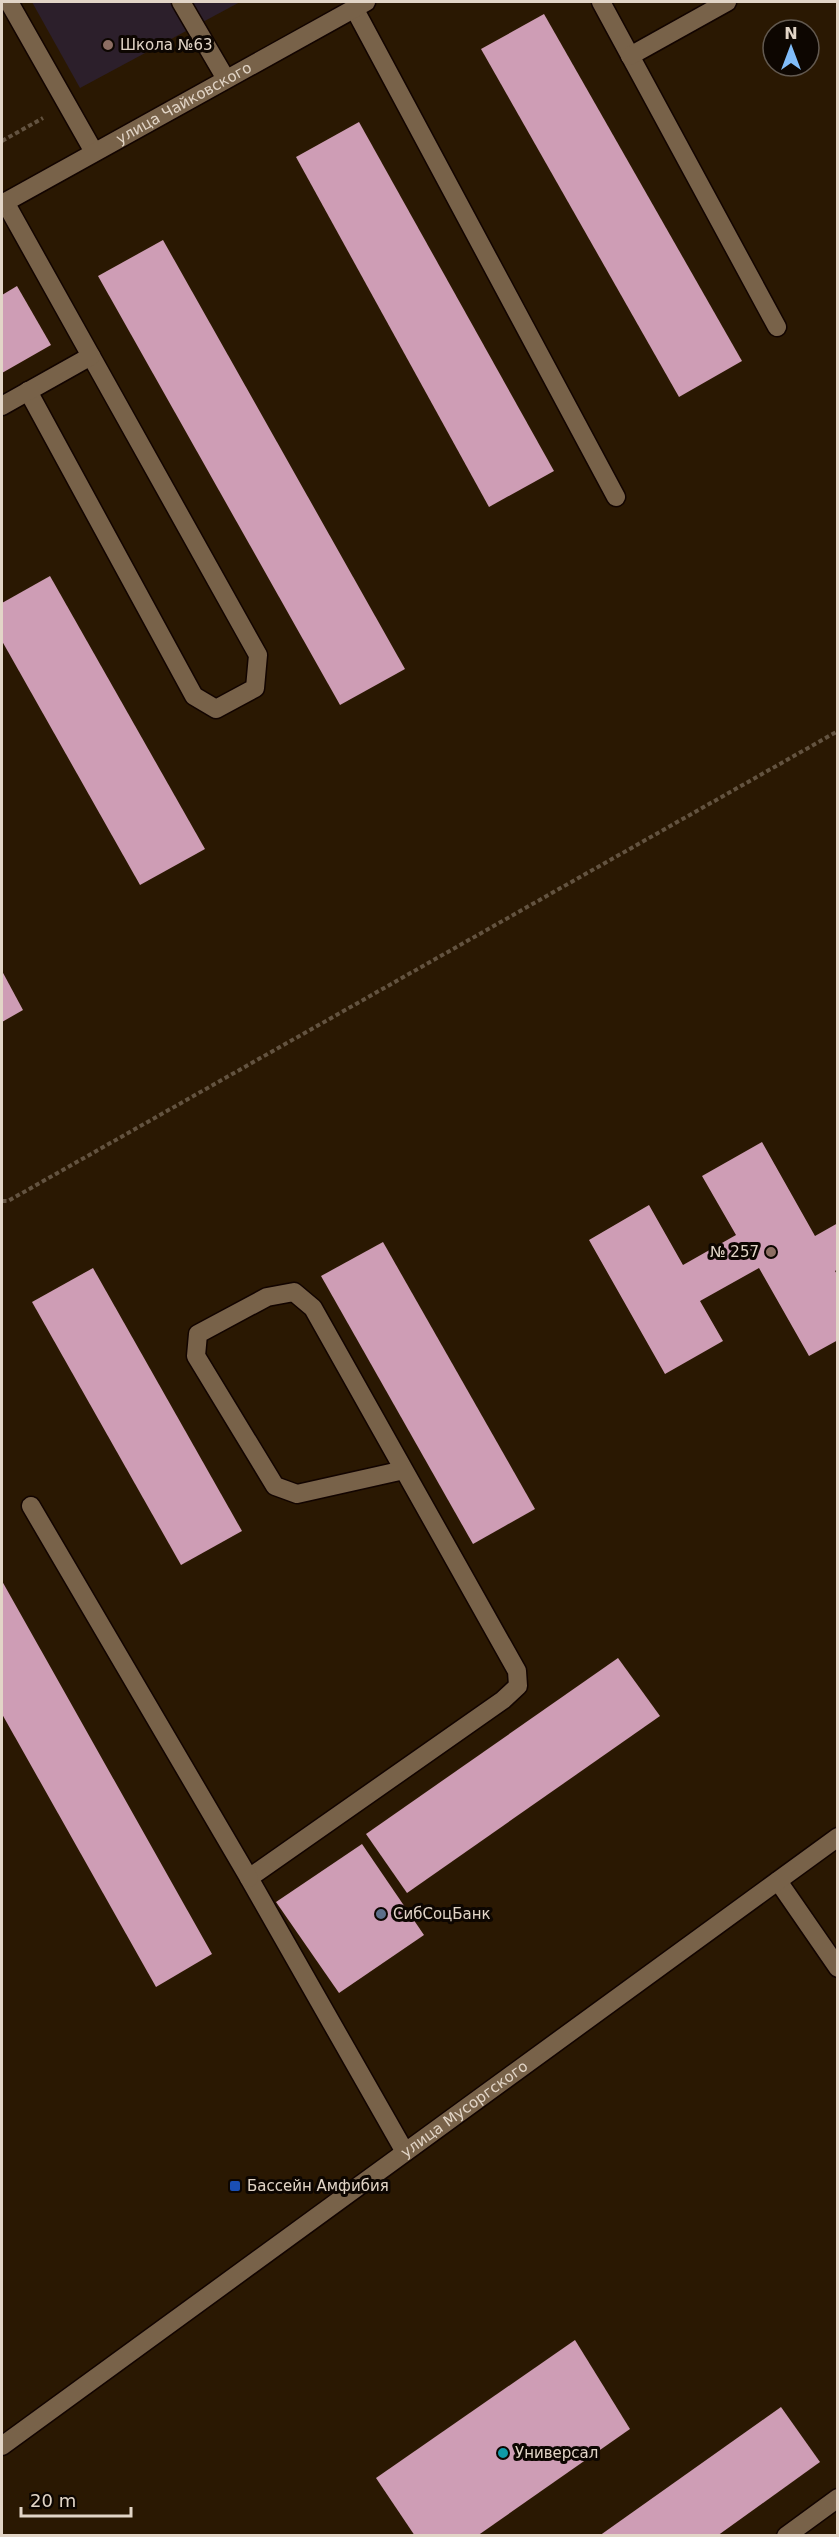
<svg xmlns="http://www.w3.org/2000/svg" width="839" height="2537" font-family="'DejaVu Sans',sans-serif">
  <style>
    .education { fill: #2c1f2b }
    .building { fill: #ce9db5 }
    .lines { fill: none; stroke-linecap: round; stroke-linejoin: round }
    .lane-casing { stroke: #120400; stroke-width: 21 }
    .street-casing { stroke: #120400; stroke-width: 21 }
    .secondary-casing { stroke: #120400; stroke-width: 21 }
    .path { stroke: #635340; stroke-width: 4; stroke-dasharray: 4.5 3; stroke-linecap: butt }
    .lane { stroke: #786249; stroke-width: 18 }
    .street { stroke: #786249; stroke-width: 18 }
    .secondary { stroke: #786249; stroke-width: 18 }
    .education-dot { fill: #8d6e63; stroke: #0d0601; stroke-width: 2 }
    .service-dot { fill: #5c6f8a; stroke: #0d0601; stroke-width: 2 }
    .transit-dot { fill: #1a4fb4; stroke: #0d0601; stroke-width: 2 }
    .culture-dot { fill: #0f9aa8; stroke: #0d0601; stroke-width: 2 }
    .labels { text-anchor: middle; stroke-width: 6; stroke-linejoin: round; paint-order: stroke }
    .poi-label { font-size: 15px; fill: #e2d5c7; stroke: #0d0601; text-anchor: start }
    .street-label { font-size: 15px; fill: #e2d5c7; stroke: #0d0601 }
  </style>
  <rect width="100%" height="100%" fill="#2a1802"/>
  <path class="education" d="M32,2H240L80,88Z"/>
  <g class="building">
    <path d="M544,14L742,361L679,397L481,49Z"/>
    <path d="M359,122L554,471L489,507L296,157Z"/>
    <path d="M163,240L405,669L340,705L98,276Z"/>
    <path d="M17,286L51,345L2,373V295Z"/>
    <path d="M50,576L205,849L140,885L2,641V603Z"/>
    <path d="M2,971L23,1010L2,1022Z"/>
    <path d="M762,1142L815,1236L838,1223V1269L835,1271L838,1276V1340L809,1356L759,1268L700,1301L723,1341L665,1374L589,1240L649,1205L683,1265L736,1235L702,1176Z"/>
    <path d="M383,1242L535,1509L473,1544L321,1276Z"/>
    <path d="M93,1268L242,1531L181,1565L32,1302Z"/>
    <path d="M2,1581L212,1954L156,1987L2,1714Z"/>
    <path d="M618,1658L660,1716L407,1893L366,1834Z"/>
    <path d="M362,1844L424,1935L339,1993L276,1902Z"/>
    <path d="M575,2340L630,2429L477,2536H415L376,2478Z"/>
    <path d="M781,2407L820,2462L717,2536H599Z"/>
  </g>
  <g class="lines">
    <g class="lane-casing">
      <g id="lane">
        <path d="M9,2L94,152"/>
        <path d="M181,2L226,79"/>
        <path d="M601,2L777,327"/>
        <path d="M354,8L616,497"/>
        <path d="M630,56L727,2"/>
        <path d="M28,391L194,696L216,709L255,688L258,655L91,356"/>
        <path d="M2,406L91,356L5,202"/>
        <path d="M404,1470L297,1494L275,1486L196,1356L198,1334L267,1297L294,1292L313,1308L517,1671L518,1686L503,1700L249,1878L405,2152"/>
        <path d="M31,1506L249,1878"/>
        <path d="M786,2536L838,2498"/>
      </g>
    </g>
    <g class="street-casing">
      <g id="street">
        <path id="s1" d="M2,204L366,2"/>
        <path d="M778,1881L838,1968"/>
      </g>
    </g>
    <g class="secondary-casing">
      <g id="secondary">
        <path id="s2" d="M2,2446L838,1837"/>
      </g>
    </g>
    <g class="path">
      <path d="M2,141L43,118"/>
      <path d="M2,1201H8L838,731"/>
    </g>
    <use href="#lane" class="lane"/>
    <use href="#street" class="street"/>
    <use href="#secondary" class="secondary"/>
  </g>
  <g class="education-dot">
    <circle cx="108" cy="45" r="6"/>
    <circle cx="771" cy="1252" r="6"/>
  </g>
  <circle class="service-dot" cx="381" cy="1914" r="6"/>
  <rect class="transit-dot" x="229" y="2180" width="12" height="12" rx="3"/>
  <circle class="culture-dot" cx="503" cy="2453" r="6"/>
  <g class="labels">
    <g class="poi-label">
      <text x="120" y="50">Школа №63</text>
      <text x="759" y="1257" text-anchor="end">№ 257</text>
      <text x="393" y="1919">СибСоцБанк</text>
      <text x="247" y="2191">Бассейн Амфибия</text>
      <text x="515" y="2458">Универсал</text>
    </g>
    <g class="street-label">
      <text dy="5" stroke="none"><textPath href="#s1" startOffset="208">улица Чайковского</textPath></text>
      <text dy="5" stroke="none"><textPath href="#s2" startOffset="572">улица Мусоргского</textPath></text>
    </g>
  </g>
  <rect width="839" height="2537" fill="none" stroke="#e2d5c7" stroke-width="6"/>
  <g transform="translate(791 48)"><circle r="28" fill="#0d0601" stroke="#625950" stroke-width="1.5"/>
  <path d="M0-4.5L10 22L0 15L-10 22Z" fill="#81bdfa"/>
  <text y="-9" font-size="16" font-weight="bold" text-anchor="middle" fill="#e2d5c7">N</text>
  </g>
  <path d="M21 2507v9h110v-9" fill="none" stroke="#e2d5c7" stroke-width="3"/>
  <text x="30" y="2507" font-size="18" fill="#e2d5c7" stroke="#0d0601" stroke-width="4.5" paint-order="stroke">20 m</text>
</svg>
